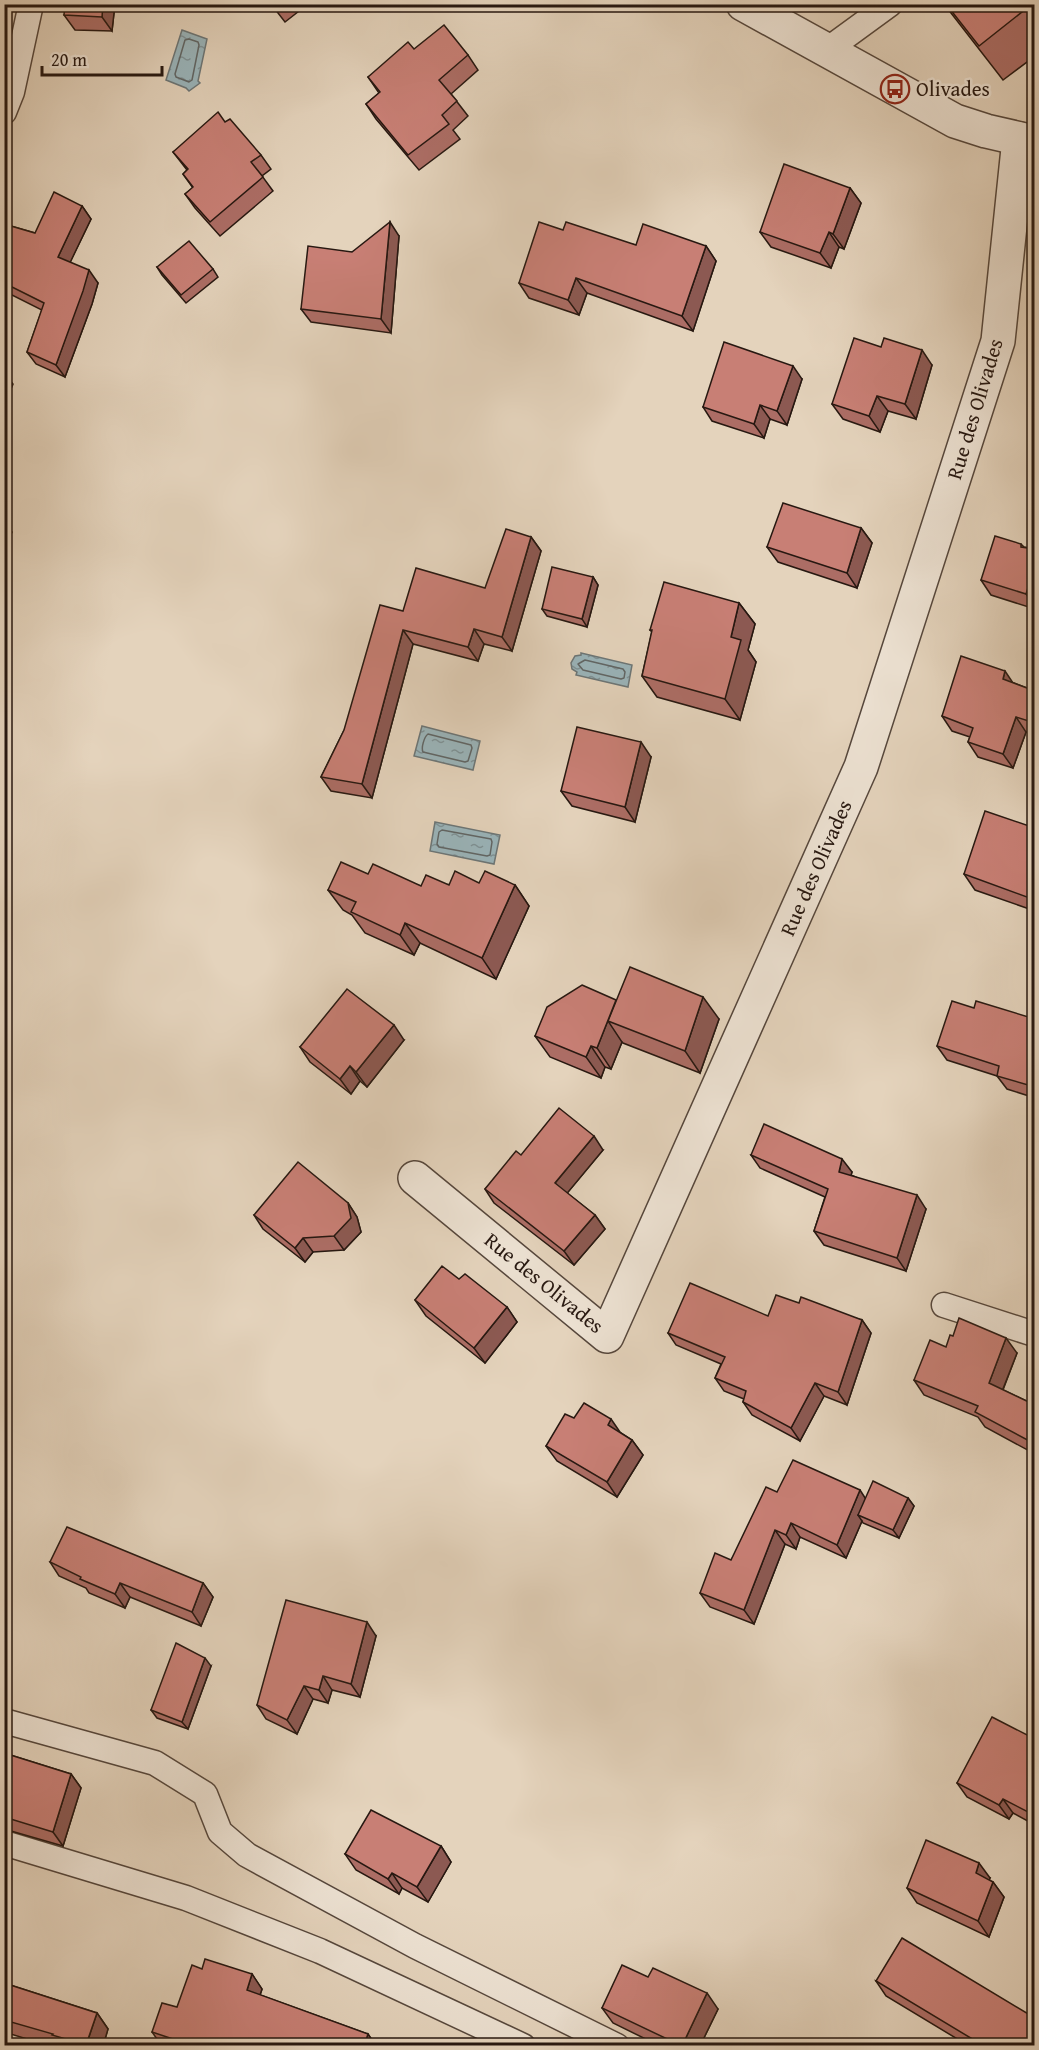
<svg xmlns="http://www.w3.org/2000/svg" width="1039" height="2050" font-family="'Gentium Book Plus',serif">
  <style>
    .water { fill: url(#water-ripples); stroke: #6c7677; stroke-width: 1.5 }
    .lines { fill: none; stroke-linecap: round; stroke-linejoin: round }
    .shore { stroke: #606666; stroke-width: 1.5 }
    .lane-casing { stroke: #56473c; stroke-width: 27 }
    .street-casing { stroke: #56473c; stroke-width: 36 }
    .lane { stroke: #ede2d3; stroke-width: 24 }
    .street { stroke: #ede2d3; stroke-width: 33 }
    .wall { fill: #ac6d65; stroke: #271811; stroke-width: 1.5 }
    .shaded-wall { fill: #8c5952; stroke: #271811; stroke-width: 1.5 }
    .building { fill: #c87f75; stroke: #271811; stroke-width: 1.5 }
    .labels { text-anchor: middle; stroke-width: 5; stroke-linejoin: round; paint-order: stroke }
    .poi-label { font-size: 21px; fill: #271811; stroke: #ede2d3; text-anchor: start }
    .street-label { font-size: 21px; fill: #271811; stroke: #ede2d3 }
  </style>
  <defs>
    <pattern id="water-ripples" width="26" height="14" patternUnits="userSpaceOnUse" patternTransform="scale(1.5)"><rect width="26" height="14" fill="#9ab5bb"/><path d="M2 4q2-2 4 0t4 0M15 11q2-2 4 0t4 0" fill="none" stroke="#7e9297"/></pattern>
  </defs>
  <rect width="100%" height="100%" fill="#e4d3bc"/>
  <filter id="stains"><feTurbulence type="fractalNoise" baseFrequency=".00333" numOctaves="4"/><feColorMatrix values="0 0 0 0 .2 0 0 0 0 .09 0 0 0 0 .02 0 0 0 .5 -.17"/></filter>
  <radialGradient id="worn" r=".72"><stop offset=".6" stop-color="#630" stop-opacity="0"/><stop offset="1" stop-color="#630" stop-opacity=".3"/></radialGradient>
  <g class="water">
    <path d="M182,30L207,39L198,81L200,83L189,91L186,88L166,80Z"/>
    <path d="M581,653L632,665L628,687L576,675L577,672L572,669L571,663L575,656L581,655Z"/>
    <path d="M422,726L480,741L473,770L414,756Z"/>
    <path d="M435,822L500,835L494,864L430,851Z"/>
  </g>
  <g class="lines">
    <g class="shore">
      <path d="M189,39L198,42L199,45L192,80L189,82L176,77L175,74L185,40Z"/>
      <path d="M585,660L623,669L625,672L624,678L621,679L583,670L578,664Z"/>
      <path d="M428,734L471,745L472,748L468,761L465,762L423,752C421,748 424,737 428,734Z"/>
      <path d="M442,830L491,839L492,842L490,855L487,856L439,847L437,844L439,832Z"/>
    </g>
    <g class="lane-casing">
      <g id="lane">
        <path d="M827,50L890,4"/>
        <path d="M4,112L12,92L31,4"/>
        <path d="M944,1305L1034,1334"/>
        <path d="M4,1721L155,1763L205,1794L220,1832L247,1855L415,1946L617,2046"/>
        <path d="M4,1843L186,1898L320,1951L523,2046"/>
      </g>
    </g>
    <g class="street-casing">
      <g id="street">
        <path d="M743,4L955,121L986,131L1034,142"/>
        <path d="M415,1178L607,1336L861,767L998,341L1019,139"/>
      </g>
    </g>
    <use href="#lane" class="lane"/>
    <use href="#street" class="street"/>
  </g>
  <g class="wall">
    <path d="M115,4L112,31L75,30L64,15Z"/>
    <path d="M271,4H308L285,22Z"/>
    <path d="M944,4H1035V56L1003,80Z"/>
    <path d="M414,49L468,55L478,70L451,94L468,116L453,130L460,139L419,170L376,119L366,104L379,93L368,77Z"/>
    <path d="M225,122L261,155L271,169L262,176L273,191L220,236L195,208L185,194L193,188L183,174L187,170L173,152Z"/>
    <path d="M850,188L861,203L844,249L839,247L831,268L771,247L760,232Z"/>
    <path d="M82,206L91,219L70,262L98,283L92,304L65,377L36,364L27,352L42,310L4,291V224L35,233Z"/>
    <path d="M563,230L636,245L706,246L716,261L693,331L587,293L579,315L529,298L519,283Z"/>
    <path d="M399,236L391,333L311,322L301,309L352,252Z"/>
    <path d="M157,267L213,269L218,277L186,303L162,275Z"/>
    <path d="M881,347L932,365L916,419L888,411L880,432L843,419L832,404Z"/>
    <path d="M802,379L787,425L770,419L764,438L712,421L703,407Z"/>
    <path d="M861,528L872,543L857,588L778,562L767,547Z"/>
    <path d="M531,537L541,551L512,651L484,644L478,661L413,644L372,798L331,791L321,777L403,611L485,588Z"/>
    <path d="M1021,544L1024,547L1035,549V609L991,595L981,580Z"/>
    <path d="M593,577L598,585L587,627L547,616L542,609Z"/>
    <path d="M739,603L755,624L748,650L756,662L740,720L657,697L642,676L652,632L650,630Z"/>
    <path d="M1014,683L1035,691V734L1026,732L1013,768L978,757L968,742L970,737L952,731L942,716Z"/>
    <path d="M651,757L635,822L572,806L561,791Z"/>
    <path d="M1035,828V911L975,890L964,874Z"/>
    <path d="M368,874L421,886L479,883L515,885L529,906L496,979L420,943L414,955L365,933L352,915L343,910L328,890Z"/>
    <path d="M616,1000L719,1019L700,1073L623,1043L622,1042L611,1069L605,1067L601,1078L550,1057L535,1036Z"/>
    <path d="M974,1008L1035,1019V1098L1007,1089L997,1076L947,1060L937,1046Z"/>
    <path d="M404,1040L367,1087L360,1081L351,1094L310,1062L300,1047Z"/>
    <path d="M603,1150L567,1193L595,1215L605,1229L574,1265L494,1203L485,1189L521,1155Z"/>
    <path d="M751,1155L852,1172L851,1175L926,1209L906,1271L824,1245L814,1231L825,1197L760,1168Z"/>
    <path d="M348,1203L357,1217L361,1232L344,1250L313,1252L305,1262L263,1229L254,1215Z"/>
    <path d="M459,1279L507,1307L517,1322L485,1363L426,1316L415,1300Z"/>
    <path d="M799,1303L862,1320L871,1333L847,1405L824,1396L800,1441L752,1415L743,1402L744,1399L724,1391L715,1378L721,1364L676,1345L668,1333L768,1316Z"/>
    <path d="M953,1336L1017,1353L1003,1390L1035,1405V1454L985,1427L978,1417L924,1395L914,1380L946,1347Z"/>
    <path d="M574,1418L621,1433L632,1440L643,1455L617,1497L557,1461L546,1446Z"/>
    <path d="M777,1492L866,1498H908L914,1506L899,1538L863,1523L862,1521L846,1558L800,1537L796,1549L785,1544L754,1624L710,1607L700,1593L731,1560Z"/>
    <path d="M50,1562L203,1583L213,1597L201,1626L130,1597L125,1608L89,1593L86,1588L59,1576Z"/>
    <path d="M376,1636L360,1697L332,1690L328,1703L313,1699L297,1734L266,1719L257,1705Z"/>
    <path d="M211,1666L188,1729L157,1718L151,1710Z"/>
    <path d="M1035,1739V1825L1013,1813L1009,1819L967,1797L957,1783Z"/>
    <path d="M4,1753L71,1774L81,1788L63,1846L4,1829Z"/>
    <path d="M441,1846L451,1862L428,1902L402,1888L399,1894L356,1870L345,1854Z"/>
    <path d="M990,1878L989,1880L993,1882L1004,1897L989,1937L917,1903L907,1888Z"/>
    <path d="M202,1969L252,1974L262,1989L260,1995L368,2034L376,2046H162L152,2032L177,2007Z"/>
    <path d="M648,1977L718,2009L700,2046H660L613,2023L602,2008Z"/>
    <path d="M876,1981L1035,2046H969L886,1996Z"/>
    <path d="M4,1983L97,2013L108,2029L103,2046H50L4,2032Z"/>
  </g>
  <g class="shaded-wall">
    <path d="M103,4H115L112,31L102,17Z"/>
    <path d="M850,188L861,203L844,249L833,234Z"/>
    <path d="M82,206L91,219L67,269L58,257Z"/>
    <path d="M390,222L399,236L391,333L381,319Z"/>
    <path d="M829,232L839,247L831,268L820,253Z"/>
    <path d="M706,246L716,261L693,331L682,316Z"/>
    <path d="M89,270L98,283L92,304L65,377L56,365Z"/>
    <path d="M576,278L587,293L579,315L568,300Z"/>
    <path d="M922,350L932,365L916,419L905,404Z"/>
    <path d="M793,366L802,379L787,425L777,411Z"/>
    <path d="M4,372L13,384L4,406Z"/>
    <path d="M877,396L888,411L880,432L869,416Z"/>
    <path d="M760,405L770,419L764,438L754,424Z"/>
    <path d="M4,521L12,532L4,550Z"/>
    <path d="M861,528L872,543L857,588L847,573Z"/>
    <path d="M531,537L541,551L512,651L502,637Z"/>
    <path d="M1035,566V607L1026,594Z"/>
    <path d="M593,577L598,585L587,627L582,619Z"/>
    <path d="M739,603L755,624L748,650L756,662L740,720L725,699L731,637Z"/>
    <path d="M474,629L484,644L478,661L468,647Z"/>
    <path d="M403,630L413,644L372,798L362,784Z"/>
    <path d="M1005,671L1015,686L1003,679Z"/>
    <path d="M1016,717L1026,732L1013,768L1003,754Z"/>
    <path d="M641,742L651,757L635,822L625,807Z"/>
    <path d="M515,885L529,906L496,979L482,958Z"/>
    <path d="M405,923L420,943L414,955L400,935Z"/>
    <path d="M703,997L719,1019L700,1073L685,1051Z"/>
    <path d="M616,1000L608,1021L622,1042L611,1069L597,1048Z"/>
    <path d="M394,1025L404,1040L367,1087L356,1072Z"/>
    <path d="M591,1046L605,1067L601,1078L586,1057Z"/>
    <path d="M350,1066L360,1081L351,1094L340,1079Z"/>
    <path d="M594,1136L603,1150L564,1197L555,1183Z"/>
    <path d="M842,1159L852,1172L848,1185L839,1172Z"/>
    <path d="M917,1195L926,1209L906,1271L897,1258Z"/>
    <path d="M348,1203L357,1217L361,1232L344,1250L334,1236Z"/>
    <path d="M595,1215L605,1229L574,1265L564,1251Z"/>
    <path d="M303,1238L313,1252L305,1262L295,1248Z"/>
    <path d="M507,1307L517,1322L485,1363L474,1348Z"/>
    <path d="M862,1320L871,1333L847,1405L838,1392Z"/>
    <path d="M1006,1338L1017,1353L999,1399L989,1383Z"/>
    <path d="M815,1383L824,1396L800,1441L791,1428Z"/>
    <path d="M611,1419L622,1435L608,1425Z"/>
    <path d="M632,1440L643,1455L617,1497L607,1482Z"/>
    <path d="M860,1490L869,1504L858,1515L862,1521L846,1558L837,1545Z"/>
    <path d="M908,1498L914,1506L899,1538L893,1530Z"/>
    <path d="M791,1523L800,1537L796,1549L786,1535Z"/>
    <path d="M775,1530L785,1544L754,1624L744,1610Z"/>
    <path d="M120,1583L130,1597L125,1608L115,1594Z"/>
    <path d="M203,1583L213,1597L201,1626L192,1612Z"/>
    <path d="M367,1622L376,1636L360,1697L351,1684Z"/>
    <path d="M205,1658L211,1666L188,1729L182,1722Z"/>
    <path d="M323,1676L332,1690L328,1703L319,1690Z"/>
    <path d="M304,1686L313,1699L297,1734L287,1720Z"/>
    <path d="M71,1774L81,1788L63,1846L53,1832Z"/>
    <path d="M1003,1799L1013,1813L1009,1819L999,1805Z"/>
    <path d="M441,1846L451,1862L428,1902L417,1887Z"/>
    <path d="M979,1863L990,1878L987,1888L976,1873Z"/>
    <path d="M392,1873L402,1888L399,1894L388,1879Z"/>
    <path d="M993,1882L1004,1897L989,1937L978,1921Z"/>
    <path d="M252,1974L262,1989L257,2004L247,1990Z"/>
    <path d="M707,1993L718,2009L700,2046H682Z"/>
    <path d="M97,2013L108,2029L103,2046H86Z"/>
    <path d="M368,2034L376,2046H364Z"/>
  </g>
  <g class="building">
    <path d="M65,4H103L102,17L64,15Z"/>
    <path d="M946,4H1032L979,46Z"/>
    <path d="M444,25L468,55L439,80L457,101L442,115L449,124L408,155L366,104L380,92L368,77L408,42L414,49Z"/>
    <path d="M218,112L225,122L230,119L261,155L251,162L263,177L210,222L185,194L193,187L183,174L188,169L173,152Z"/>
    <path d="M784,164L850,188L833,234L829,232L820,253L760,232Z"/>
    <path d="M54,192L82,206L58,257L89,270L83,291L56,365L27,352L44,303L4,283V224L35,233Z"/>
    <path d="M390,222L381,319L301,309L308,246L352,252Z"/>
    <path d="M539,222L563,230L566,222L636,245L643,224L706,246L682,316L576,278L568,300L519,283Z"/>
    <path d="M189,241L213,269L181,295L157,267Z"/>
    <path d="M854,338L881,347L884,338L922,350L905,404L877,396L869,416L832,404Z"/>
    <path d="M724,342L793,366L777,411L760,405L754,424L703,407Z"/>
    <path d="M783,503L861,528L847,573L767,547Z"/>
    <path d="M506,529L531,537L502,637L474,629L468,647L403,630L362,784L321,777L344,730L380,605L403,611L416,568L485,588Z"/>
    <path d="M995,536L1021,544V547L1035,549V566L1026,594L981,580Z"/>
    <path d="M552,567L593,577L582,619L542,609Z"/>
    <path d="M664,582L739,603L731,637L741,640L725,699L642,676L652,630H650Z"/>
    <path d="M961,656L1005,671L1003,679L1035,691V723L1016,717L1003,754L968,742L973,728L942,716Z"/>
    <path d="M577,727L641,742L625,807L561,791Z"/>
    <path d="M985,811L1035,828V900L964,874Z"/>
    <path d="M341,862L368,874L373,864L421,886L426,875L449,885L455,871L479,883L485,871L515,885L482,958L405,923L400,935L351,912L356,902L328,890Z"/>
    <path d="M630,967L703,997L685,1051L608,1021Z"/>
    <path d="M582,985L616,1000L597,1048L591,1046L586,1057L535,1036L547,1007Z"/>
    <path d="M347,989L394,1025L356,1072L350,1066L340,1079L300,1047Z"/>
    <path d="M952,1001L974,1008L976,1001L1035,1019V1087L997,1076L999,1066L937,1046Z"/>
    <path d="M559,1108L594,1136L555,1183L595,1215L564,1251L485,1189L516,1151L521,1155Z"/>
    <path d="M764,1124L842,1159L839,1172L917,1195L897,1258L814,1231L828,1189L751,1155Z"/>
    <path d="M298,1162L348,1203L351,1218L334,1236L303,1238L295,1248L254,1215Z"/>
    <path d="M442,1266L459,1279L465,1274L507,1307L474,1348L415,1300Z"/>
    <path d="M690,1283L768,1316L776,1295L799,1303L801,1297L862,1320L838,1392L815,1383L791,1428L743,1402L746,1391L715,1378L725,1357L668,1333Z"/>
    <path d="M959,1318L1006,1338L989,1383L1035,1405V1444L975,1412L978,1406L914,1380L930,1340L946,1347L950,1335L953,1336Z"/>
    <path d="M584,1403L611,1419L608,1425L632,1440L607,1482L546,1446L565,1414L574,1418Z"/>
    <path d="M793,1460L860,1490L837,1545L791,1523L786,1535L775,1530L744,1610L700,1593L715,1553L731,1560L766,1487L777,1492Z"/>
    <path d="M873,1481L908,1498L893,1530L858,1515Z"/>
    <path d="M67,1527L203,1583L192,1612L120,1583L115,1594L80,1579L81,1577L50,1562Z"/>
    <path d="M286,1600L367,1622L351,1684L323,1676L319,1690L304,1686L287,1720L257,1705Z"/>
    <path d="M176,1643L205,1658L182,1722L151,1710Z"/>
    <path d="M992,1717L1035,1739V1809L1032,1814L1003,1799L999,1805L957,1783Z"/>
    <path d="M4,1753L71,1774L53,1832L4,1817Z"/>
    <path d="M371,1810L441,1846L417,1887L392,1873L388,1879L345,1854Z"/>
    <path d="M926,1840L979,1863L976,1873L993,1882L978,1921L907,1888Z"/>
    <path d="M902,1938L1035,2018V2046H984L876,1981Z"/>
    <path d="M205,1959L252,1974L247,1990L368,2034L364,2046H194L152,2032L162,2003L177,2007L192,1965L202,1969Z"/>
    <path d="M622,1965L648,1977L653,1968L707,1993L682,2046L602,2008Z"/>
    <path d="M4,1983L97,2013L86,2045L52,2035L53,2034L4,2020Z"/>
  </g>
  <defs>
    <g id="bus-ring" transform="scale(1.5)"><circle r="9.5" fill="#ede2d3" stroke="#8f2418" stroke-width="1.5"/><path d="M-5-6H5V4H4V6H2V4H-2V6H-4V4H-5ZM-3.5-4V0h7V-4ZM-3.5 1.2v1.5H-2V1.2ZM2 1.2v1.5H3.5V1.2Z" fill="#8f2418"/></g>
  </defs>
  <g fill-rule="evenodd">
    <use href="#bus-ring" x="895" y="89"/>
  </g>
  <g class="labels">
    <g class="poi-label">
      <text x="916" y="96">Olivades</text>
    </g>
    <g class="street-label">
      <text transform="translate(975 409) rotate(-73)" y="7">Rue des Olivades</text>
      <text transform="translate(816 868) rotate(-66)" y="7">Rue des Olivades</text>
      <text transform="translate(544 1283) rotate(39)" y="7">Rue des Olivades</text>
    </g>
  </g>
  <rect width="1039" height="2050" fill="none" stroke="#e4d3bc" stroke-width="24"/>
  <rect x="6" y="6" width="1027" height="2038" fill="none" stroke="#271811" stroke-width="3"/>
  <rect x="12" y="12" width="1015" height="2026" fill="none" stroke="#271811" stroke-width="1.5"/>
  <path d="M42 66v9h120v-9" fill="none" stroke="#271811" stroke-width="3"/>
  <text x="51" y="66" font-size="18" fill="#271811" stroke="#ede2d3" stroke-width="4.5" paint-order="stroke">20 m</text>
  <rect width="100%" height="100%" filter="url(#stains)"/>
  <rect width="100%" height="100%" fill="url(#worn)"/>
</svg>
